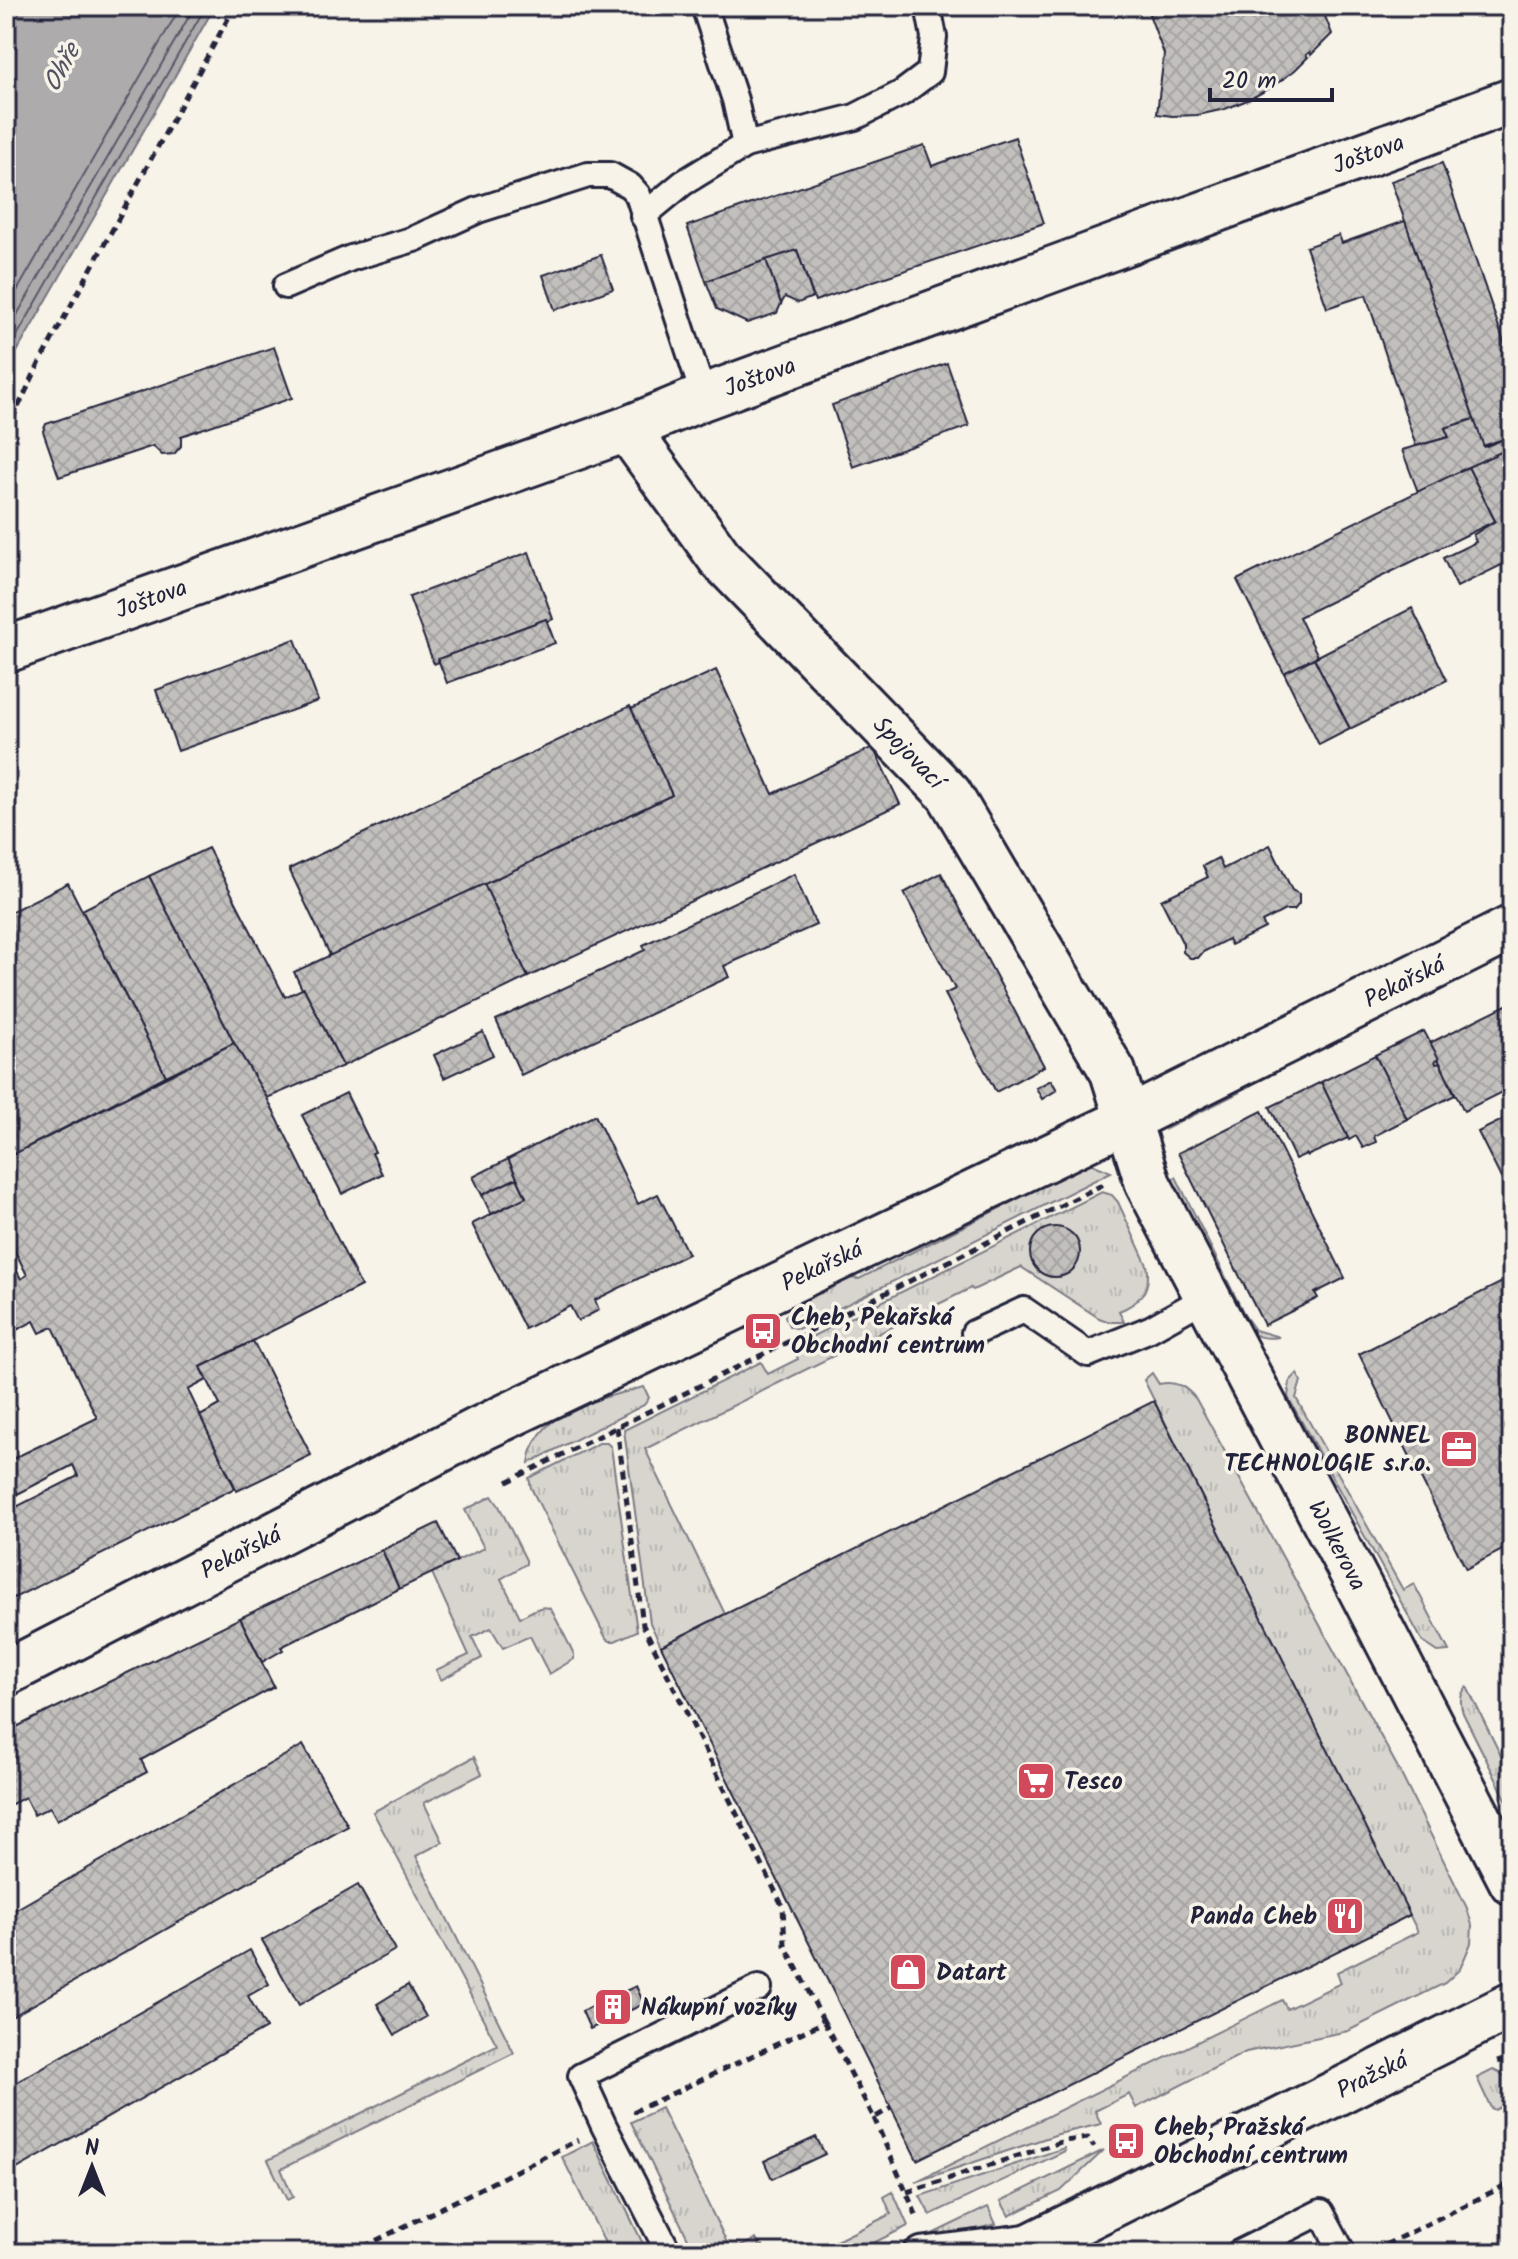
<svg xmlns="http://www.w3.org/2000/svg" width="1518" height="2259" font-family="Kalam,sans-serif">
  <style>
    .grass { fill: url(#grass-tufts); stroke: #7d7c85; stroke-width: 2 }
    .water { fill: #aeabad; stroke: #76747f; stroke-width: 2 }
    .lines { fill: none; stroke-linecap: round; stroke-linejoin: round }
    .shore { stroke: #5a5969; stroke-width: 2 }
    .building { fill: url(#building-cross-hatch); stroke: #22223b; stroke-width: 2 }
    .lane-casing { stroke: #22223b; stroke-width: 30 }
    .street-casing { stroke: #22223b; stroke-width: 50 }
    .secondary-casing { stroke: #22223b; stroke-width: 50 }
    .path { stroke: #22223b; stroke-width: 5; stroke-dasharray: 8 6; stroke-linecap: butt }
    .lane { stroke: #f7f3e8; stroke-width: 24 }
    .street { stroke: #f7f3e8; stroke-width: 44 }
    .secondary { stroke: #f7f3e8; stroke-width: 44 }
    .labels { text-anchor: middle; stroke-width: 7; stroke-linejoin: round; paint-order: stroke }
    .street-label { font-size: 24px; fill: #22223b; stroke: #f7f3e8 }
    .poi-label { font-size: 24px; font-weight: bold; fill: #22223b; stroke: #f7f3e8; text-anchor: start }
    .water-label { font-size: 26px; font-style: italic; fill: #535263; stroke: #f7f3e8 }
  </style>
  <defs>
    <pattern id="grass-tufts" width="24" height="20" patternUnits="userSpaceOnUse" patternTransform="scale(2)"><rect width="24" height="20" fill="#d8d5cf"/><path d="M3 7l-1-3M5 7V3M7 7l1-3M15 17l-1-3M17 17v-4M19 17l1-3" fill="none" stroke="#b9b7b3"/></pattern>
    <pattern id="building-cross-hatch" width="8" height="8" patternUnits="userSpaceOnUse" patternTransform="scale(2)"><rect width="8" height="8" fill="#c2bfbd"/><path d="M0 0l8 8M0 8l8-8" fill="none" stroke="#a6a4a3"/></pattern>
  </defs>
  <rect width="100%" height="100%" fill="#f7f3e8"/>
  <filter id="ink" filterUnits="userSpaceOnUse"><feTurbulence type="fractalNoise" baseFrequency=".0125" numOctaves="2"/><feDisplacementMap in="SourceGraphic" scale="16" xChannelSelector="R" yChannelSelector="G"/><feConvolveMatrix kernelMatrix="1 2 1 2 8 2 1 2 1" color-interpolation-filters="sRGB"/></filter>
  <g filter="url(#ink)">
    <g class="grass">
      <path d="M1219,1092H1240L1166,1129L1169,1123Z"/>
      <path d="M1085,1161L1111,1172L798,1329L789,1326L785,1316L830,1279L839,1277L859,1279L1016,1200L1026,1185Z"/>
      <path d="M1176,1177L1245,1316L1255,1330L1279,1337C1266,1339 1257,1338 1246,1329L1170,1180Z"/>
      <path d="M1102,1192L1112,1195L1118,1202L1147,1265C1152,1289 1140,1303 1119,1311L1124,1322H1110L1099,1318L1021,1267L973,1290L971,1288L645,1449L725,1614L661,1646L650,1623L624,1430L761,1362L768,1374L798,1359L793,1346Z"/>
      <path d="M1152,1373L1159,1384C1176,1380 1186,1387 1196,1399L1397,1766L1467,1908L1472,1925L1471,1943L1460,1969L1445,1983L1348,2031L1246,2052L1136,2108L1129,2094L1095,2111L1101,2124L1058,2134L915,2182L1282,2000L1287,2009L1341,1983L1337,1972L1418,1932L1144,1380Z"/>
      <path d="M1297,1374L1301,1381L1296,1398L1403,1590L1414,1584L1449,1651L1438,1652L1423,1642L1288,1397L1290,1381Z"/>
      <path d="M644,1387L649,1398L644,1405L529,1463C536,1408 601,1399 644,1387Z"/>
      <path d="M599,1443H607L611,1447L637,1631L615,1641H610L606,1638L531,1488L529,1478Z"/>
      <path d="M492,1496L499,1506L526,1560V1564L501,1579L520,1617C529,1614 541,1603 551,1609L574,1654V1659L549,1674L530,1636L503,1648L491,1628L472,1637L482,1658L441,1680L436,1670L469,1655L432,1573L484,1548L465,1510Z"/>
      <path d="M1467,1687L1512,1778V1811L1463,1713C1460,1704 1459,1694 1467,1687Z"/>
      <path d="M474,1757L482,1774L424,1803L443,1842L416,1856L514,2053L281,2169L293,2197L287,2200L268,2160L497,2045L373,1812Z"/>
      <path d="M1493,2070L1512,2079V2101L1495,2110L1491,2108L1477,2078Z"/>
      <path d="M661,2108L731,2251L756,2239L760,2247L763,2246L766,2253H695L631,2122Z"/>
      <path d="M593,2141L646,2250L647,2253H610L562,2157Z"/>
      <path d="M1064,2148L1065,2151L930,2215L920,2196Z"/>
      <path d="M1104,2150L1061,2191L1009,2216L1001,2201Z"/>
      <path d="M893,2192L908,2226L853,2253H812L891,2214L884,2197Z"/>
      <path d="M988,2207L996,2224L981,2228L924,2238Z"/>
    </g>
    <path class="water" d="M6,6H215L6,371Z"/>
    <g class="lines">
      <g class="shore">
        <path d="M6,310L181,6"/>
        <path d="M6,334L195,6"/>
        <path d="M6,355L206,6"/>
      </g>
    </g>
    <g class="building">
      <path d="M1146,6H1321L1332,34L1311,55L1310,52L1306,55L1308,57L1295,70L1274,86L1250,99L1225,109L1198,115L1172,116L1157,114L1164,54Z"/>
      <path d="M1015,137L1044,223L815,301L797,250L706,281L687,226L924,145L932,166Z"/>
      <path d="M1442,163L1512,365V436L1483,446L1391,181Z"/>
      <path d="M1405,221L1474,419L1445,428L1449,437L1416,446L1366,295L1327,308L1306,247L1339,235L1342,243Z"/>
      <path d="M797,250L813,297L798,303L785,297L781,304L766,260Z"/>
      <path d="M601,255L613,289L555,310L543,275Z"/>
      <path d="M766,260L781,304L777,313L747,323L717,309L706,281Z"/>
      <path d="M274,347L292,398L181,436V446L174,454L162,455L153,446L59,477L43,431L46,424Z"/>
      <path d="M947,363L969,426L853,467L832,405Z"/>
      <path d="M1474,419L1484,447L1512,436V447L1418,492L1402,450L1449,437L1445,428Z"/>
      <path d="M1512,447V560L1457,587L1443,558L1476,542L1473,535L1495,521L1468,467Z"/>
      <path d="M1468,467L1495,521L1299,617L1318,656L1284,673L1237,580Z"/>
      <path d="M529,552L553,619L547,622L546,619L438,659L439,662L434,664L409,597Z"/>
      <path d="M1412,608L1447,680L1350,729L1314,658Z"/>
      <path d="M546,619L555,643L447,683L438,659Z"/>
      <path d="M295,639L318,701L178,751L156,690Z"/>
      <path d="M1314,658L1350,729L1319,745L1284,673Z"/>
      <path d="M716,670L773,794L873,747L900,804L528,977L484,884L672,795L631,709Z"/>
      <path d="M630,706L672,795L331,957L289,869Z"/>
      <path d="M1270,845L1292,890L1299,894V904L1294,910H1285L1262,922L1265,928L1231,945L1228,939L1203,952L1198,958H1190L1183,952V944L1161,900L1208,877L1203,866L1218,858L1223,869Z"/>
      <path d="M208,848L285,997L304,988L343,1066L267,1098L234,1043L149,876Z"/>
      <path d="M941,873L1044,1066L996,1092L945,994L955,989L904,893Z"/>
      <path d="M794,874L816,925L724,966L729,977L521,1075L496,1020L645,950L643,945Z"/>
      <path d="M149,876L234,1043L166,1076L82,910Z"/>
      <path d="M68,883L166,1076L6,1158V914Z"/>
      <path d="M484,884L528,977L343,1066L304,988L302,989L294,972Z"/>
      <path d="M1512,1002V1087L1464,1111L1430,1043Z"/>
      <path d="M1424,1031L1439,1059L1435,1061L1436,1064L1440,1063L1455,1095L1407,1119L1375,1055Z"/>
      <path d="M483,1032L493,1055L444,1078L434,1055Z"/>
      <path d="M234,1043L267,1098L361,1286L201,1367L207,1380L188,1390L235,1488L6,1602V1512L78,1476L73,1465L6,1500V1498L17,1492L6,1472V1462L97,1418L53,1327L40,1333L34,1321L7,1335L6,1333V1249L21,1279L27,1275L6,1233V1158Z"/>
      <path d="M1375,1055L1407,1119L1374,1136L1376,1142L1363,1148L1356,1136L1349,1140L1348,1138L1321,1082Z"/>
      <path d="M1051,1080L1057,1090L1042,1099L1036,1088Z"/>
      <path d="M1321,1082L1348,1138L1307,1156L1306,1154L1295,1159L1270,1107Z"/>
      <path d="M346,1093L375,1152L372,1153L382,1174L342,1194L302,1115Z"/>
      <path d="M1262,1111L1345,1278L1315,1293L1318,1298L1264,1325L1178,1153Z"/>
      <path d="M595,1115L638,1204L658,1194L688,1254L595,1300L599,1310L578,1321L570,1306L525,1329L472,1224L526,1197L508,1159Z"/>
      <path d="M1512,1115V1192L1509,1194L1478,1132Z"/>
      <path d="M508,1159L517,1178L482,1195L473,1177Z"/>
      <path d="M517,1178L526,1197L491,1214L482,1195Z"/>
      <circle cx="1055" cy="1252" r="25"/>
      <path d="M1512,1277V1545L1466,1569L1359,1354Z"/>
      <path d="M253,1341L311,1455L237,1491L200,1416L220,1405L201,1367Z"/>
      <path d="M1154,1401L1410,1915L917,2160L661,1646Z"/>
      <path d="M438,1523L457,1561L399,1589L382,1550Z"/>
      <path d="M382,1550L399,1589L281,1647L283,1650L262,1662L240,1618Z"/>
      <path d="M240,1618L274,1687L141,1760L147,1772L57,1820L50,1807L34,1815L25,1797L6,1807V1732Z"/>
      <path d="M303,1745L348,1826L6,2020V1915Z"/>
      <path d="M358,1885L395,1950L299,2005L262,1940Z"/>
      <path d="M250,1950L269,1984L248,1996L266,2028L6,2175V2088Z"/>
      <path d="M408,1985L426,2017L395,2035L377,2004Z"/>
      <path d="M636,1986L644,2004L590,2029L582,2011Z"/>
      <path d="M816,2137L825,2154L772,2179L764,2161Z"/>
    </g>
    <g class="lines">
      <g class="lane-casing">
        <g id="lane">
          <path d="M745,145L855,117L902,93L930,72L934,37L928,6"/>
          <path d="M643,216L683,183L745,145L735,100L704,6"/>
          <path d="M286,286L351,258L414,239L478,210L588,175H610L630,186L638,195L704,397"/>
          <path d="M974,1333L1024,1310L1088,1354L1150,1329L1207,1297"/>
          <path d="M669,2253L604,2126L581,2076L759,1988"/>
          <path d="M915,2253L921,2250L1027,2237"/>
          <path d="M1239,2253L1321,2212L1343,2253"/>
        </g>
      </g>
      <g class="street-casing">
        <g id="street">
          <path id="s1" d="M627,429L720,558L949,794L1113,1072L1148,1184L1360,1588L1512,1882"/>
          <path id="s2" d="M6,650L627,429L704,397L1512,101"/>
          <path id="s3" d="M6,1673L480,1429L1127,1120L1512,928"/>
        </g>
      </g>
      <g class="secondary-casing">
        <g id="secondary">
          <path id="s4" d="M1016,2253L1512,2005"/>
        </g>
      </g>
      <g class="path">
        <path d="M6,432L41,360L235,6"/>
        <path d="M617,1427L643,1625L783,1907L785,1945L824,2022"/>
        <path d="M507,1482L1104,1184"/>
        <path d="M1497,2062L1500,2061L1512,2067"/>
        <path d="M633,2112L824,2022L874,2118L891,2108"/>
        <path d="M874,2118L918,2219"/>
        <path d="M907,2192L1064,2141L1088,2138L1094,2147"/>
        <path d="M1373,2251L1512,2182"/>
        <path d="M351,2253L578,2140"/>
      </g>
      <use href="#lane" class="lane"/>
      <use href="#street" class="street"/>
      <use href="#secondary" class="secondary"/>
    </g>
  </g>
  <defs>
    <g id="bus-square" transform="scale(2)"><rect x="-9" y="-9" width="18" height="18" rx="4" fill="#d1495b" stroke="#f7f3e8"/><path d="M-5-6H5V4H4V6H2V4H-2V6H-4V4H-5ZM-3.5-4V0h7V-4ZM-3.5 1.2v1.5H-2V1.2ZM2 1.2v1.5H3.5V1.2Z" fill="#fff"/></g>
    <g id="office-square" transform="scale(2)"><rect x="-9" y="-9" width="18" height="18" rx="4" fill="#d1495b" stroke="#f7f3e8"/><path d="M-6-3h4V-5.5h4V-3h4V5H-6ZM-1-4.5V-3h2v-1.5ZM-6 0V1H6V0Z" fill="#fff"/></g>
    <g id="supermarket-square" transform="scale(2)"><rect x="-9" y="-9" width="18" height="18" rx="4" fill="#d1495b" stroke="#f7f3e8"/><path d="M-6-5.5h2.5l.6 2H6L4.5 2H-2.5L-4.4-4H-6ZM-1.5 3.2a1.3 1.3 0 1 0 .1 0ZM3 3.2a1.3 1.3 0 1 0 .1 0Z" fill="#fff"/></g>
    <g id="restaurant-square" transform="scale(2)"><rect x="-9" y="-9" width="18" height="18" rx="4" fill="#d1495b" stroke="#f7f3e8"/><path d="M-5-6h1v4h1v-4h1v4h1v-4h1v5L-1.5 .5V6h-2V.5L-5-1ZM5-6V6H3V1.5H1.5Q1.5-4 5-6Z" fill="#fff"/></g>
    <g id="shop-square" transform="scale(2)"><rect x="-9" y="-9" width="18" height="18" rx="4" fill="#d1495b" stroke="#f7f3e8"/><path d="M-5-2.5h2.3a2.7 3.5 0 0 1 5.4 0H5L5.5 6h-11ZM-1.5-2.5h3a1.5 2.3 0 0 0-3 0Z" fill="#fff"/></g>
    <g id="building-square" transform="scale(2)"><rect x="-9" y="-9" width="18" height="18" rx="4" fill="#d1495b" stroke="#f7f3e8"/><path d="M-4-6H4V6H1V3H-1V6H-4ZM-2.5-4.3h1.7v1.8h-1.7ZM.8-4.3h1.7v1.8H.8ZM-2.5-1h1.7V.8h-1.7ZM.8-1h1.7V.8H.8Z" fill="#fff"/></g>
  </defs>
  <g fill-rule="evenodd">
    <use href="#bus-square" x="763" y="1331"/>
    <use href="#office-square" x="1459" y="1449"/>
    <use href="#supermarket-square" x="1036" y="1781"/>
    <use href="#restaurant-square" x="1345" y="1916"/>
    <use href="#shop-square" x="908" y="1972"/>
    <use href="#building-square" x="613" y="2007"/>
    <use href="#bus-square" x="1126" y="2141"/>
  </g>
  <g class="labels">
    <g class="street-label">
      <text dy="8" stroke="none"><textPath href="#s2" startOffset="1450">Joštova</textPath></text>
      <text dy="8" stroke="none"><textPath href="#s2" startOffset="802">Joštova</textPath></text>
      <text dy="8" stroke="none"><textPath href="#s2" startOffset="154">Joštova</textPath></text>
      <text dy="8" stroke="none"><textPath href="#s1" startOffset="430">Spojovací</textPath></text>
      <text dy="8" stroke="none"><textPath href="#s3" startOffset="1560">Pekařská</textPath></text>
      <text dy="8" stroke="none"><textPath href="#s3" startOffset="912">Pekařská</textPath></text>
      <text dy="8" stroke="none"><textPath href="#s1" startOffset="1336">Wolkerova</textPath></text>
      <text dy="8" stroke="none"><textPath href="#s3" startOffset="264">Pekařská</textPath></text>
      <text dy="8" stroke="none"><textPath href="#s4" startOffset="398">Pražská</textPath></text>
    </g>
    <g class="poi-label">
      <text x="791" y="1325">Cheb, Pekařská<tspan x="791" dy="28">Obchodní centrum</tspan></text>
      <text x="1431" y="1443" text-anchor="end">BONNEL<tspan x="1431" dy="28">TECHNOLOGIE s.r.o.</tspan></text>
      <text x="1064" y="1789">Tesco</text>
      <text x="1317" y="1924" text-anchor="end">Panda Cheb</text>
      <text x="936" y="1980">Datart</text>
      <text x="641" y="2015">Nákupní vozíky</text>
      <text x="1154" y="2135">Cheb, Pražská<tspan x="1154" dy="28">Obchodní centrum</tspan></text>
    </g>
    <g class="water-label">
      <text transform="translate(61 67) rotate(-62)" y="9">Ohře</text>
    </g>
  </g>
  <rect width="1518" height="2259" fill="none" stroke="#f7f3e8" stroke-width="32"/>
  <rect x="16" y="16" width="1486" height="2227" fill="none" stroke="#22223b" stroke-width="3" filter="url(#ink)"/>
  <g transform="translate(92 2167)" stroke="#f7f3e8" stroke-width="6" paint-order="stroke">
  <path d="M0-6L14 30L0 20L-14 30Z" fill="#22223b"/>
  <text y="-12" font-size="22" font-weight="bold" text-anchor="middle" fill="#22223b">N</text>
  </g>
  <path d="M1210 88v12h122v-12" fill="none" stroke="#22223b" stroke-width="4"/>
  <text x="1222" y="88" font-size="24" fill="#22223b" stroke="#f7f3e8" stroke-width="6" paint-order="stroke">20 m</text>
</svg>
